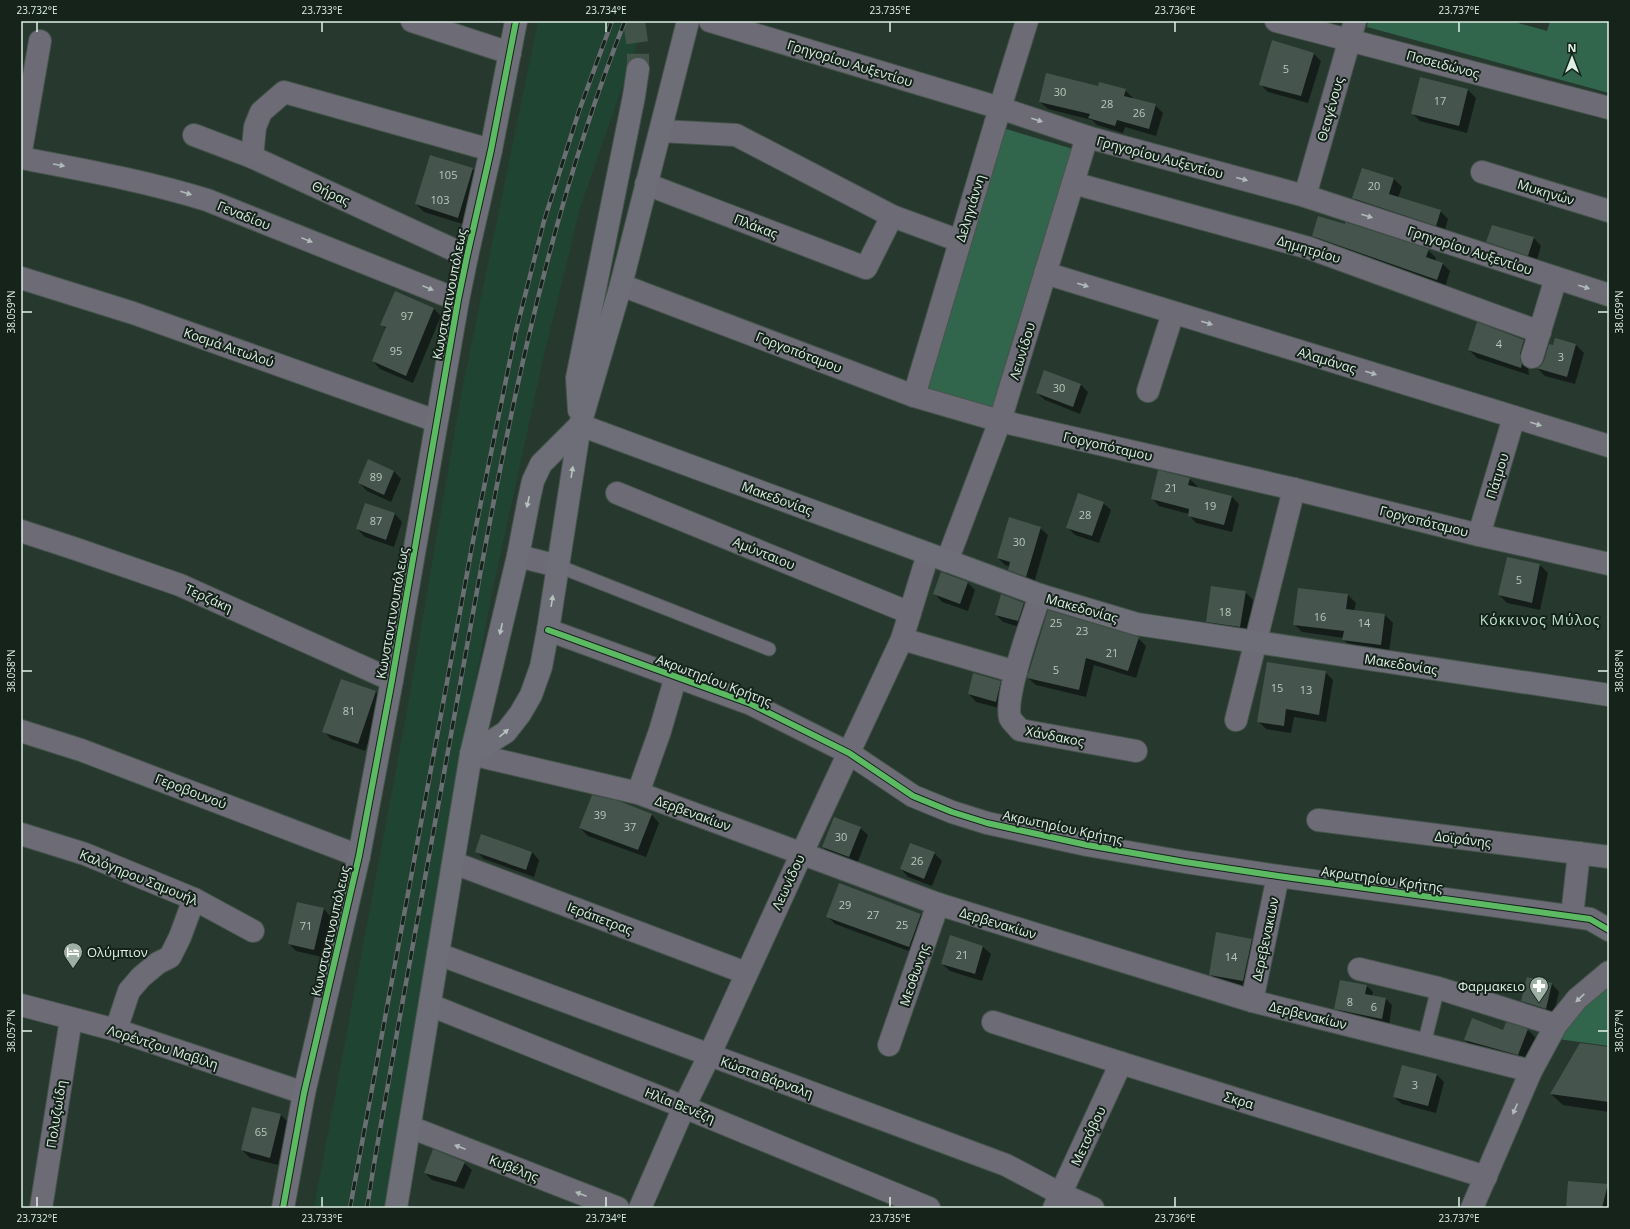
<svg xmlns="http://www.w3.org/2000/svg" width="1630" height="1229" font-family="'Open Sans',sans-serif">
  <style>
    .built { fill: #1f4532 }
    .green { fill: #32664c }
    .shadow { fill: #0007 }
    .building { fill: #45544c }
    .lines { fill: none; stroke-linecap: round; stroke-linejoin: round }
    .secondary-tunnel { stroke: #42544a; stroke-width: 22; stroke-dasharray: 22 11; stroke-linecap: butt }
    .lane-casing { stroke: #46544c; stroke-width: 15 }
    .street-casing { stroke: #46544c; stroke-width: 24 }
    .secondary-casing { stroke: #46544c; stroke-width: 24 }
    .lane { stroke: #6c6b76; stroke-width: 13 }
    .street { stroke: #6c6b76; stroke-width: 22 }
    .secondary { stroke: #6d6e77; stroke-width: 22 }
    .rail-casing { stroke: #6b6f74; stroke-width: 4.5 }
    .rail { stroke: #15231b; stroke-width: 3; stroke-dasharray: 9; stroke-linecap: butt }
    .cycleway-casing { stroke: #15231b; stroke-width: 8 }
    .cycleway { stroke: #5cba63; stroke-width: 6 }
    .oneway { fill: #b0bbb9 }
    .oneway2 { fill: #b6c2be }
    .ticks { fill: none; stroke: #def0e5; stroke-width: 1.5 }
    .labels { text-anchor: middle; stroke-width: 4; stroke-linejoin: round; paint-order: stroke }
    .number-label { font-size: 11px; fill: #b8c9bf }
    .street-label { font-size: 13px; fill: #def0e5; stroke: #15231b }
    .poi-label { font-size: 13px; fill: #def0e5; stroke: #15231b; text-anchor: start }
    .neighbourhood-label { font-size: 14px; letter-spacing: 1px; fill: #bee3ce; stroke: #15231b }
    .neatline { fill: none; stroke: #def0e5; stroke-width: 1.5 }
    .ticks-label { font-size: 10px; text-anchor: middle; fill: #def0e5 }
  </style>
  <rect width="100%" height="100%" fill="#27382f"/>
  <path class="built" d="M538,21H645L580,208L544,355L492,592L464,743L388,1208H314L406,716L461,395Z"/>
  <g class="green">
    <path d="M1368,21H1511L1547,31L1550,21H1609V93L1367,27Z"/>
    <path d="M1003,128L1073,149L995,410L925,389Z"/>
    <path d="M1609,981V1046L1558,1039L1587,1000Z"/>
  </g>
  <g class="shadow">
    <path d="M1313,53L1321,61L1308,103L1268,92L1260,84Z"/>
    <path d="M1421,79L1468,90L1476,98L1467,133L1420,121L1412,113Z"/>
    <path d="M1098,87L1125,90L1133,98V99L1155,105L1163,113L1156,136L1125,127L1123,133L1097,125L1092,120L1048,109L1040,102Z"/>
    <path d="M431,156L473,169L481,177L466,225L424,212L416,204Z"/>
    <path d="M1362,170L1394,179L1402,187L1398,198L1440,211L1448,219L1444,233L1361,206L1354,198Z"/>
    <path d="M1313,236L1428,250L1436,258L1435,261L1443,264L1450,271L1445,287L1321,243Z"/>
    <path d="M1534,238L1541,246L1536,263L1495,249L1487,242Z"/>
    <path d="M434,309L441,316L413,383L380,369L373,361L386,329L382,324Z"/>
    <path d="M1556,339L1576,345L1584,353L1575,384L1545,376L1538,369L1542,367L1554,346Z"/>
    <path d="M1524,340L1531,348L1527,362L1529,375L1477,358L1469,350Z"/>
    <path d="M1081,385L1088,392L1080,414L1045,400L1037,393Z"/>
    <path d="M394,471L401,479L391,502L367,491L359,483Z"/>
    <path d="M1190,479L1197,486V488L1232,497L1239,504L1232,532L1196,523L1189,515V514L1159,506L1152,498Z"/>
    <path d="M1103,503L1111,510L1099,543L1075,535L1068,528Z"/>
    <path d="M366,505L395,514L402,522L394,547L365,537L357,529Z"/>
    <path d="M1040,528L1048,535L1034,583L1017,577L1009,570L1010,567L1005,565L998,558Z"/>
    <path d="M1507,558L1540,565L1548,573L1540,610L1507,603L1499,595Z"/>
    <path d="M967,582L975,590L968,611L942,602L935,594Z"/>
    <path d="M1299,589L1348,595L1356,603L1354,611L1385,615L1393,623L1389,652L1351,647L1343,639L1344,638L1302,632L1294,624Z"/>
    <path d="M1245,592L1253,600L1248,634L1215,629L1207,621Z"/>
    <path d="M1024,603L1031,611L1026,629L1003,622L996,615Z"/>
    <path d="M1138,638L1146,646L1136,678L1094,665L1086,697L1036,685L1028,678Z"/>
    <path d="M1325,672L1333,680L1326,722L1294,717L1291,733L1266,729L1258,721Z"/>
    <path d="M1000,682L1008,689L1003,709L976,702L969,694Z"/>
    <path d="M376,692L383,699L365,751L331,739L324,731Z"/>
    <path d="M652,815L659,823L646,857L588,836L580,828Z"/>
    <path d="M860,828L868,835L857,864L831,855L823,847Z"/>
    <path d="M476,851L532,852L539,860L534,877L484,859Z"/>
    <path d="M934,853L942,861L932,886L908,877L901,869Z"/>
    <path d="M839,884L921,914L929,922L917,954L835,924L827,916Z"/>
    <path d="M324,909L331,917L322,957L296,951L289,944Z"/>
    <path d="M951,937L983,947L991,954L982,981L950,971L942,964Z"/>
    <path d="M1252,940L1259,947L1251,988L1218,982L1210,974Z"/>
    <path d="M1528,978L1552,984L1559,992L1553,1016L1530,1008L1522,1001Z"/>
    <path d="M1367,986L1373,992L1372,996L1386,999L1392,1005L1389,1025L1342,1015L1336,1008Z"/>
    <path d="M1507,1024L1528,1030L1536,1038L1526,1062L1472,1047L1465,1040L1504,1032Z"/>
    <path d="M1609,1048V1112L1563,1105L1551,1094Z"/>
    <path d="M1436,1074L1444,1082L1436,1113L1402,1104L1394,1097Z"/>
    <path d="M281,1115L288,1122L278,1165L250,1158L242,1150Z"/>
    <path d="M464,1163L472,1170L464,1189L432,1180L425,1173Z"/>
    <path d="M1608,1185L1609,1186V1208H1570Z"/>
  </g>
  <g class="building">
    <path d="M1272,40L1314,53L1301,96L1259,85Z"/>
    <path d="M1046,73L1098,86L1099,82L1126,89L1124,96L1156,104L1149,129L1117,120L1115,126L1088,118L1090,114L1039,102Z"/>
    <path d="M1420,77L1468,89L1459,126L1411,114Z"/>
    <path d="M430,155L473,168L458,218L415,204Z"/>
    <path d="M1362,168L1394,178L1389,194L1441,210L1436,226L1352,198Z"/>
    <path d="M1318,216L1345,224V222L1429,249L1426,257L1443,263L1437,280L1312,236Z"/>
    <path d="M1492,225L1534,237L1528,256L1486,242Z"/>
    <path d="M395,291L434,308L406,376L372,361L386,327L380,325Z"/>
    <path d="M1477,322L1524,340L1520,354V359L1522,364L1521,368L1468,350Z"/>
    <path d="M1555,338L1576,344L1567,377L1536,368L1541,366L1544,361L1549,344L1553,345Z"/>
    <path d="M1044,370L1081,384L1073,407L1036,393Z"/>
    <path d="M368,459L394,471L384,495L358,483Z"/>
    <path d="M1158,470L1190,478L1188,485L1232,496L1224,525L1188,516L1189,509L1151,499Z"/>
    <path d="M1078,493L1104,502L1092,536L1066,528Z"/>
    <path d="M365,503L395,513L386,540L356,529Z"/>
    <path d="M1009,517L1041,527L1026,577L1008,570L1010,562L997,558Z"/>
    <path d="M1507,557L1540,564L1532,603L1498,595Z"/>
    <path d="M941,572L968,582L960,604L933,594Z"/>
    <path d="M1211,586L1246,591L1240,627L1206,622Z"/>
    <path d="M1298,588L1348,594L1346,609L1385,614L1381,645L1342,640L1344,631L1293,625Z"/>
    <path d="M1001,594L1024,603L1018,621L995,615Z"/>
    <path d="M1048,610L1139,637L1128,671L1086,658L1079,690L1027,678Z"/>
    <path d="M1267,662L1326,671L1319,715L1286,709L1284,726L1257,722Z"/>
    <path d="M973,673L1001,681L996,702L968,694Z"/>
    <path d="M341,679L376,691L358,744L322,732Z"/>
    <path d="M592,795L619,801L652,814L638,850L579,828Z"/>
    <path d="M834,817L861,827L849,857L822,847Z"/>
    <path d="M481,834L532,852L526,870L475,852Z"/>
    <path d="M910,843L935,852L924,879L900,869Z"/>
    <path d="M839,883L921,914L909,947L826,917Z"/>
    <path d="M297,902L324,908L314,950L288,944Z"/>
    <path d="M1216,932L1252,939L1243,981L1209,975Z"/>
    <path d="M950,935L983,946L975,974L941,964Z"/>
    <path d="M1527,977L1552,983L1546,1009L1521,1001Z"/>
    <path d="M1340,980L1367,985L1365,994L1386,998L1382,1019L1334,1009Z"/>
    <path d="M1472,1018L1503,1030L1506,1022L1528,1029L1518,1055L1464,1040Z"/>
    <path d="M1580,1043L1609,1047V1102L1550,1094Z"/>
    <path d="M1402,1065L1437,1074L1428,1106L1393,1097Z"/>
    <path d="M252,1107L281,1114L270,1158L241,1150Z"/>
    <path d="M433,1149L465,1162L456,1182L424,1173Z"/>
    <path d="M1568,1181L1608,1184L1602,1208H1566Z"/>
  </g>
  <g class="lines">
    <path class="secondary-tunnel" d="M634,21L638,49V69"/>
    <g class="lane-casing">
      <g id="lane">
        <path d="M558,566L769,649"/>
        <path d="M1424,1044L1438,988"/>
      </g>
    </g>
    <g class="street-casing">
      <g id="street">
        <path d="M412,21L510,53"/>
        <path d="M710,21L1000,108L1087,137L1305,196L1609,295"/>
        <path d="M1276,21L1609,108"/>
        <path d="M661,131L736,135L892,216L960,241"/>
        <path d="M194,135L252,157L467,256"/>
        <path d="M21,151L40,41"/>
        <path d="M252,157L255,127L261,112L284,92L491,150"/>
        <path d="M21,158C84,170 146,181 207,200L458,300"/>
        <path d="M1482,172L1609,211"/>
        <path d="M1073,183L1309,248L1540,332"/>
        <path d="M646,184L866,268L892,216"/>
        <path d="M1305,196L1355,21"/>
        <path d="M1045,273L1609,446"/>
        <path d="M21,278L133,313L436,421"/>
        <path d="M621,285L914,396L1000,421L1294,489L1479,535L1609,564"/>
        <path d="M1532,357L1556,278"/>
        <path d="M1148,391L1173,313"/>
        <path d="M914,396L1000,108L1027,21"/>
        <path d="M617,493L910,613"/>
        <path d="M21,531L76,549L180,585L392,680"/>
        <path d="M1479,535L1514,417"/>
        <path d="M518,556L558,566"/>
        <path d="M947,561L1000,421L1087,137"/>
        <path d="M1040,595C1032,620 1004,695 1010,718C1012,722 1017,726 1020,730L1136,751"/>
        <path d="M548,630L751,704L849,753L913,796L952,812L987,823L1087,845L1185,862L1278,876L1590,919L1609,930"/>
        <path d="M902,639L1016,672"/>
        <path d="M1236,720L1294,489"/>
        <path d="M21,731L81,750L359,856"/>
        <path d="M471,754L638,793L938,904L1252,1001L1531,1071"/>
        <path d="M638,793L660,731L676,676"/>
        <path d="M1318,820L1609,857"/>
        <path d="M21,834L85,854L194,899L253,931"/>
        <path d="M454,863L746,973"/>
        <path d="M1572,916L1579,853"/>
        <path d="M438,954L1006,1165L1061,1194L1093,1208"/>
        <path d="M1359,969L1438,988L1556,1025"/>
        <path d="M1252,1001L1278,876"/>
        <path d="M21,1005L116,1030L304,1093"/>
        <path d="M430,1005L684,1107L929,1208"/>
        <path d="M993,1022L1121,1063L1486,1177"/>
        <path d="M116,1030L129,991L141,977L158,963L170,957L180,937L194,899"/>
        <path d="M889,1045L938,904"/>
        <path d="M410,1127L618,1208"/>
        <path d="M41,1208L71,1019"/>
        <path d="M640,1208L684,1107L709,1056L802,853L902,639L928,554"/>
        <path d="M1054,1208L1121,1063"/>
        <path d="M1472,1208L1531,1071L1556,1025L1577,999L1609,972"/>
      </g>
    </g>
    <g class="secondary-casing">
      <g id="secondary">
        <path d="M579,410L577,378L634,96L638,69"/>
        <path d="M580,425L1040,595L1137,624L1609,695"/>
        <path d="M471,754L506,732L520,714L531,695L541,667L548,630L580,425L621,285L688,21"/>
        <path d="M283,1208L304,1093L359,856L392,680L458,300L467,256L491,150L516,21"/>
        <path d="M396,1208L471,754L518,556L529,499L533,481L541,464L580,425"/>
      </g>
    </g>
    <use href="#lane" class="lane"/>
    <use href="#street" class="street"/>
    <use href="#secondary" class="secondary"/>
    <g class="rail-casing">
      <g id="rail">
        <path d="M350,1208L473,541L516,331L544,221L579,111L612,21"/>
        <path d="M367,1208C376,1148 388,1087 398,1027C418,917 438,807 458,696C499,468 539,237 625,21"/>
      </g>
    </g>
    <use href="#rail" class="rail"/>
    <g class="cycleway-casing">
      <g id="cycleway">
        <path d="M548,630L751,704L849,753L913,796L952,812L987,823L1087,845L1185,862L1278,876L1590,919L1609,930"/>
        <path d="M283,1208L304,1093L359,856L392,680L458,300L467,256L491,150L516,21"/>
      </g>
    </g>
    <use href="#cycleway" class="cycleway"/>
  </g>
  <defs><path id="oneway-solid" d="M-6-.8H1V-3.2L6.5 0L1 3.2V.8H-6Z"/></defs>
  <g class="oneway">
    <use href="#oneway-solid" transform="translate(1037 120) rotate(18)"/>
    <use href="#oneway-solid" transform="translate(59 165) rotate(10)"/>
    <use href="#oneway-solid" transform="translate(1242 179) rotate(15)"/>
    <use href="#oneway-solid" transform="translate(186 193) rotate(18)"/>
    <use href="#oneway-solid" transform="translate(1367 216) rotate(18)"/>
    <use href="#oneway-solid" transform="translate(307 240) rotate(22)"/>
    <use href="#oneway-solid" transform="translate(1083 285) rotate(17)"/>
    <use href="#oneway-solid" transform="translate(1584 287) rotate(18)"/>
    <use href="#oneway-solid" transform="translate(428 288) rotate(22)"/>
    <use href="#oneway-solid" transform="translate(1207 323) rotate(17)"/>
    <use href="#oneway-solid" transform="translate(1371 373) rotate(17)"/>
    <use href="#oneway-solid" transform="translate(1536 424) rotate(17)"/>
    <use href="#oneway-solid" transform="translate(1580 998) rotate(137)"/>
    <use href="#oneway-solid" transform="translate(1515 1109) rotate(113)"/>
    <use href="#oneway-solid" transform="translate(460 1147) rotate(-159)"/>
    <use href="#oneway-solid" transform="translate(581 1194) rotate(-159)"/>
  </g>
  <g class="oneway2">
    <use href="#oneway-solid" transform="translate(572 472) rotate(-81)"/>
    <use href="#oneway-solid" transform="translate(528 502) rotate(102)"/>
    <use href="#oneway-solid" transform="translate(552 601) rotate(-81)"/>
    <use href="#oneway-solid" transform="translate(501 629) rotate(103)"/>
    <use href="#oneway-solid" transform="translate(504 733) rotate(-40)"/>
  </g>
  <path class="ticks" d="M37,22V32M322,22V32M606,22V32M890,22V32M1175,22V32M1459,22V32M22,312H32M1598,312H1608M22,671H32M1598,671H1608M22,1031H32M1598,1031H1608M37,1197V1207M322,1197V1207M606,1197V1207M890,1197V1207M1175,1197V1207M1459,1197V1207"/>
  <defs>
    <g id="hotel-pin" transform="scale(1)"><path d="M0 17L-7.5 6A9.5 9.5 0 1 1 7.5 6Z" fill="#9eb0a5" stroke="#15231b"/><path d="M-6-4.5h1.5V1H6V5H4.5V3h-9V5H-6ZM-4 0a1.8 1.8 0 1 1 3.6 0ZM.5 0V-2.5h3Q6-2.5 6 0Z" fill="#fff"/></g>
    <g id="pharmacy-pin" transform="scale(1)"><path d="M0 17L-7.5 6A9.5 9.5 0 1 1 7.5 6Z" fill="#9eb0a5" stroke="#15231b"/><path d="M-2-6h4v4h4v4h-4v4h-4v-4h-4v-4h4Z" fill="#fff"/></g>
  </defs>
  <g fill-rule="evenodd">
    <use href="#hotel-pin" x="73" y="952"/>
    <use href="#pharmacy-pin" x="1539" y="986"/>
  </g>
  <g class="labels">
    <g class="number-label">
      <text x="1286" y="73">5</text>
      <text x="1060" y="96">30</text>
      <text x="1440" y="105">17</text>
      <text x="1107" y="108">28</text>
      <text x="1139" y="117">26</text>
      <text x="448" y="179">105</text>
      <text x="1374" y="190">20</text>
      <text x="440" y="204">103</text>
      <text x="407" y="320">97</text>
      <text x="1499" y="348">4</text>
      <text x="396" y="355">95</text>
      <text x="1561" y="361">3</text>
      <text x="1059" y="392">30</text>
      <text x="376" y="481">89</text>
      <text x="1171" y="492">21</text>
      <text x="1210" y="510">19</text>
      <text x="1085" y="519">28</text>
      <text x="376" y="525">87</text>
      <text x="1019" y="546">30</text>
      <text x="1519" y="584">5</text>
      <text x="1225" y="616">18</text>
      <text x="1320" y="621">16</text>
      <text x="1056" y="627">25</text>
      <text x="1364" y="627">14</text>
      <text x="1082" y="635">23</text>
      <text x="1112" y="657">21</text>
      <text x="1056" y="674">5</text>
      <text x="1277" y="692">15</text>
      <text x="1306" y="694">13</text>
      <text x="349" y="715">81</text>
      <text x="600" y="819">39</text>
      <text x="630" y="831">37</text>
      <text x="841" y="841">30</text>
      <text x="917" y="865">26</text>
      <text x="845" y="909">29</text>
      <text x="873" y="919">27</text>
      <text x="902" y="929">25</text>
      <text x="306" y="930">71</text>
      <text x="962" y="959">21</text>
      <text x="1231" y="961">14</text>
      <text x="1350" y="1006">8</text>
      <text x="1374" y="1011">6</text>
      <text x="1415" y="1089">3</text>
      <text x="261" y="1136">65</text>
    </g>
    <g class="street-label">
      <text transform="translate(850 63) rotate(17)" y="5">Γρηγορίου Αυξεντίου</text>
      <text transform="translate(1443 64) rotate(15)" y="5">Ποσειδώνος</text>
      <text transform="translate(1330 109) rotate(-74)" y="5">Θεαγένους</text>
      <text transform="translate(1160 157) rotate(15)" y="5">Γρηγορίου Αυξεντίου</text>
      <text transform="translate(1546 192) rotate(17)" y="5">Μυκηνών</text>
      <text transform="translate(331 193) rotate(25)" y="5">Θήρας</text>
      <text transform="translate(970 208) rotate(-73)" y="5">Δεληγιάννη</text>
      <text transform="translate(244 215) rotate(22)" y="5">Γεναδίου</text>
      <text transform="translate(756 226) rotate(21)" y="5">Πλάκας</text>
      <text transform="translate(1309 249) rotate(17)" y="5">Δημητρίου</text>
      <text transform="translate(1470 250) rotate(18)" y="5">Γρηγορίου Αυξεντίου</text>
      <text transform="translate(449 294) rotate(-79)" y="5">Κωνσταντινουπόλεως</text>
      <text transform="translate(229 347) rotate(19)" y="5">Κοσμά Αιτωλού</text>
      <text transform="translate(1022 351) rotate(-73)" y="5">Λεωνίδου</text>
      <text transform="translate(799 352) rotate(21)" y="5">Γοργοπόταμου</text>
      <text transform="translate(1327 360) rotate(17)" y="5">Αλαμάνας</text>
      <text transform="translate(1108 446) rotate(13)" y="5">Γοργοπόταμου</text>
      <text transform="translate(1497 476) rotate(-73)" y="5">Πάτμου</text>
      <text transform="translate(777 498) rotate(20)" y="5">Μακεδονίας</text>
      <text transform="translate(1424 521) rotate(14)" y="5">Γοργοπόταμου</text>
      <text transform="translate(764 553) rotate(22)" y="5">Αμύνταιου</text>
      <text transform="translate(209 598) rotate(24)" y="5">Τερζάκη</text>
      <text transform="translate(1082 608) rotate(16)" y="5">Μακεδονίας</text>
      <text transform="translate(392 613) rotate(-80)" y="5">Κωνσταντινουπόλεως</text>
      <text transform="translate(1401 664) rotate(9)" y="5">Μακεδονίας</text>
      <text transform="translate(714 680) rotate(21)" y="5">Ακρωτηρίου Κρήτης</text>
      <text transform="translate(1055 736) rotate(11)" y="5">Χάνδακος</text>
      <text transform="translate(191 791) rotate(21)" y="5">Γεροβουνού</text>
      <text transform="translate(693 813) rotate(20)" y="5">Δερβενακίων</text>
      <text transform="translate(1063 827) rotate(12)" y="5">Ακρωτηρίου Κρήτης</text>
      <text transform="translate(1463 839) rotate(7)" y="5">Δοϊράνης</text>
      <text transform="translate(139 877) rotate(22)" y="5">Καλόγηρου Σαμουήλ</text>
      <text transform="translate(1382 879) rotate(8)" y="5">Ακρωτηρίου Κρήτης</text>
      <text transform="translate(788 882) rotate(-65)" y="5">Λεωνίδου</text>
      <text transform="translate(600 918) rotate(21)" y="5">Ιεράπετρας</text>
      <text transform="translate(998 923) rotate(17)" y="5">Δερβενακίων</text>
      <text transform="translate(330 931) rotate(-77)" y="5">Κωνσταντινουπόλεως</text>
      <text transform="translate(1265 939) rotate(-78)" y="5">Δερεβενακιων</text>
      <text transform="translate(914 975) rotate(-71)" y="5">Μεοθωνης</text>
      <text transform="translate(1308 1015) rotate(14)" y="5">Δερβενακίων</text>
      <text transform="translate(163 1047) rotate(18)" y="5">Λορέντζου Μαβίλη</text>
      <text transform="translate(767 1077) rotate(20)" y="5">Κώστα Βάρναλη</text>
      <text transform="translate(1239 1100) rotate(17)" y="5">Σκρα</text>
      <text transform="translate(680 1105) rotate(22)" y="5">Ηλία Βενέζη</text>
      <text transform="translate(56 1114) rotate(-81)" y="5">Πολυζωίδη</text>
      <text transform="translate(1088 1136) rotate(-65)" y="5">Μετσόβου</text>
      <text transform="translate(514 1168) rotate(21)" y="5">Κυβέλης</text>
    </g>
    <g class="poi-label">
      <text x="87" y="957">Ολύμπιον</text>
      <text x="1525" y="991" text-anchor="end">Φαρμακειο</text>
    </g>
    <g class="neighbourhood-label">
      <text x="1540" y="625">Κόκκινος Μύλος</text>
    </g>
  </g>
  <rect width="1630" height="1229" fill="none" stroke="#15231b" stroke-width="44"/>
  <g transform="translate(1572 58)" stroke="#15231b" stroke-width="3" paint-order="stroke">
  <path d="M0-3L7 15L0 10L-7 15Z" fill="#def0e5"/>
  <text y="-6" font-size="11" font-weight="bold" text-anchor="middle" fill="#def0e5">N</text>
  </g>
  <rect x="22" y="22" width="1586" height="1185" class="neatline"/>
  <g class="ticks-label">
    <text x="37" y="14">23.732°E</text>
    <text x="322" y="14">23.733°E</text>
    <text x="606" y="14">23.734°E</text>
    <text x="890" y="14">23.735°E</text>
    <text x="1175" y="14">23.736°E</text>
    <text x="1459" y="14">23.737°E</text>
    <text transform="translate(11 312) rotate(-90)" y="4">38.059°N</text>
    <text transform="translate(1619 312) rotate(-90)" y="4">38.059°N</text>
    <text transform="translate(11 671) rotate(-90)" y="4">38.058°N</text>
    <text transform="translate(1619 671) rotate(-90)" y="4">38.058°N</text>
    <text transform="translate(11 1031) rotate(-90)" y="4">38.057°N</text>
    <text transform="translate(1619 1031) rotate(-90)" y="4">38.057°N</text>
    <text x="37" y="1222">23.732°E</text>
    <text x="322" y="1222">23.733°E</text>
    <text x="606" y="1222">23.734°E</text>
    <text x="890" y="1222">23.735°E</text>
    <text x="1175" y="1222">23.736°E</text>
    <text x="1459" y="1222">23.737°E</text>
  </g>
</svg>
